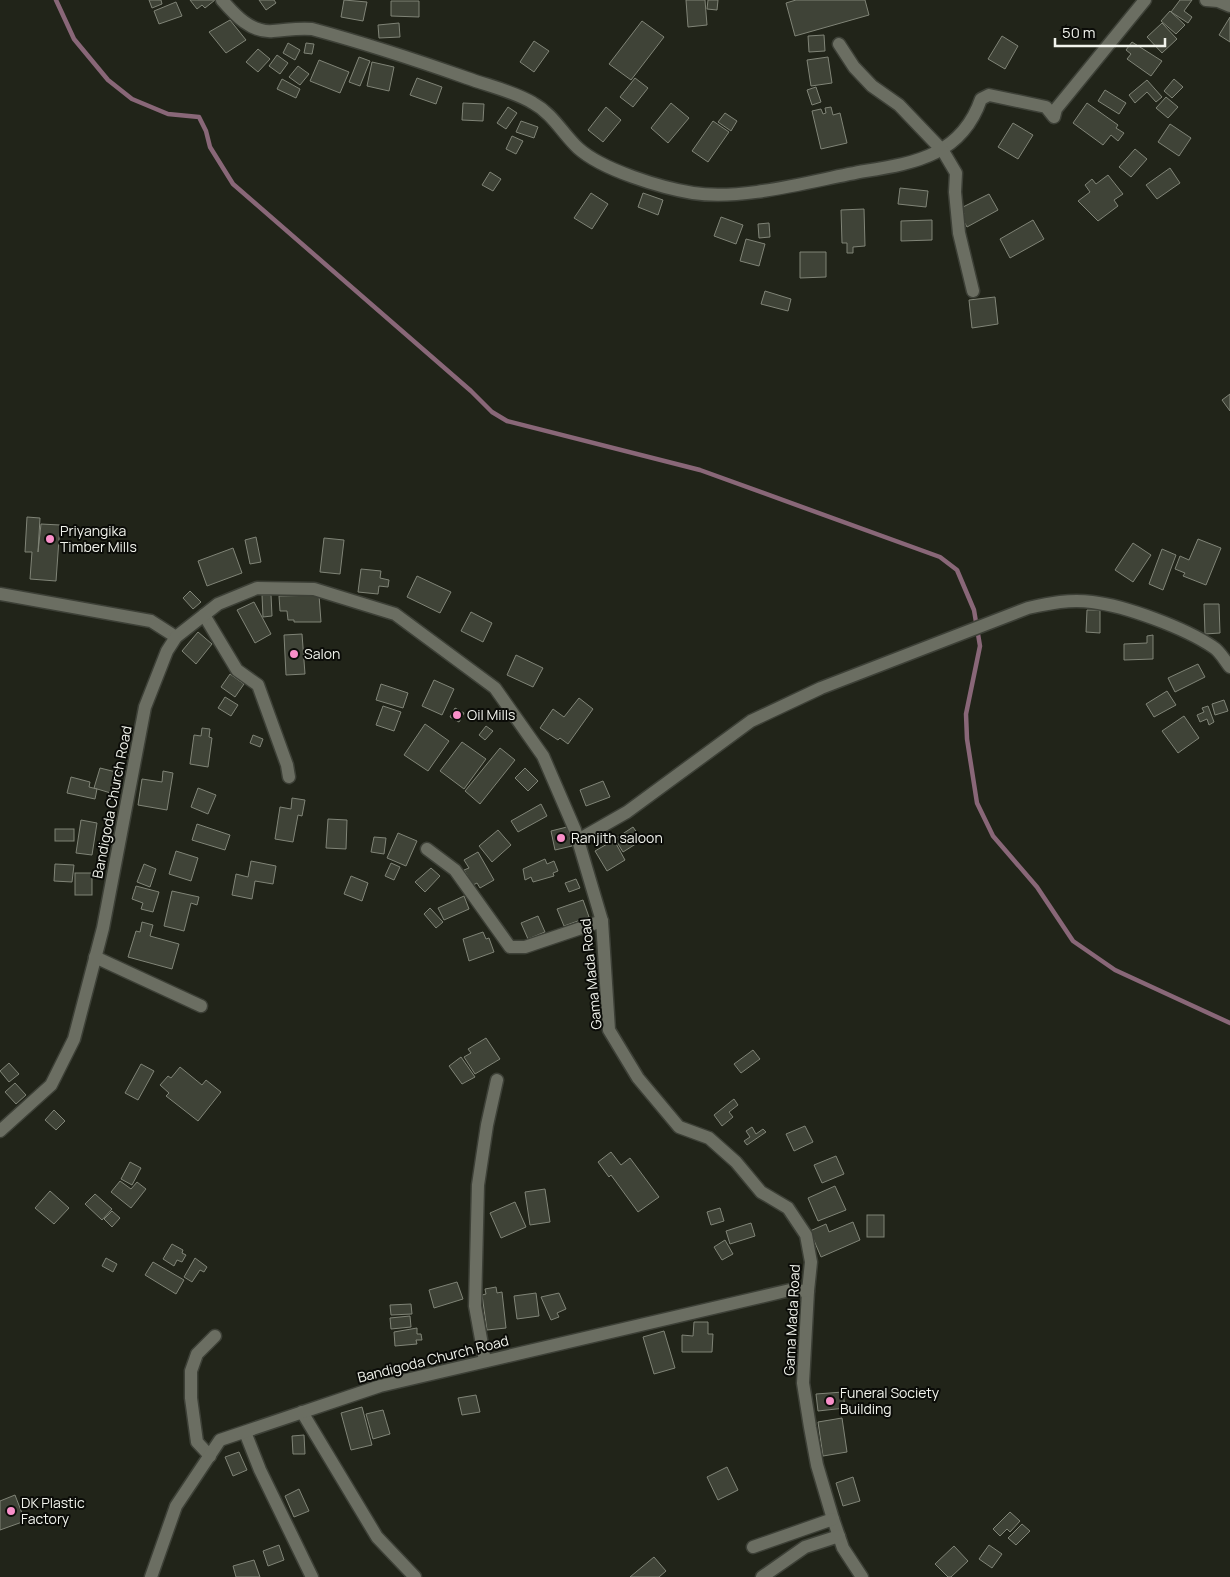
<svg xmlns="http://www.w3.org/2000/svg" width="1230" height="1577" font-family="Manrope,sans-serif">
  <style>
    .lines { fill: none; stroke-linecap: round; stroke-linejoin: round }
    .stream { stroke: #896778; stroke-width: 4.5 }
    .building { fill: #3f4337; stroke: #808477 }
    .minor-casing { stroke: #3d4037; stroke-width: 15 }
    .minor { stroke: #6b6e62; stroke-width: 12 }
    .poi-dot { fill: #f98fc9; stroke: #0b0c08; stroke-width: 2 }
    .labels { text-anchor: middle; stroke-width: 4; stroke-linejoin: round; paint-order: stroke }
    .poi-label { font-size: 14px; fill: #f1f3ec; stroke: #0b0c08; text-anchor: start }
    .street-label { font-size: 14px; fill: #f1f3ec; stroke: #0b0c08 }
  </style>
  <rect width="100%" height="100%" fill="#212419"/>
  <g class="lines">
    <path class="stream" d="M56,0L74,39L108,80L132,99L168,114L199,117L206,131L210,147L233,184L471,391L492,412L507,421L700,470L940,557L957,570L974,610L980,646L966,714L967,739L977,803L993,836L1037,887L1073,941L1115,970L1230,1023"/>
  </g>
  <g class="building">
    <path d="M149,0H161L162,4L152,8Z"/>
    <path d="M190,0H215L205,8L202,5L197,9Z"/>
    <path d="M259,0H274L276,3L266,10Z"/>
    <path d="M344,0L367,2L363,21L341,17Z"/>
    <path d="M686,0H705L707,25L688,27Z"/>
    <path d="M708,0H718L717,10L707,9Z"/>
    <path d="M796,0H865L869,15L795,36L786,3Z"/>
    <path d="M1180,0H1192L1184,11L1192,17L1188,23L1171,12Z"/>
    <path d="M391,1H419V17L391,16Z"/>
    <path d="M176,2L182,16L159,24L154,11Z"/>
    <path d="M1170,11L1185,25L1176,34L1161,21Z"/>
    <path d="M1230,17V42L1219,35Z"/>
    <path d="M230,20L246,40L226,53L209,32Z"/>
    <path d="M642,21L664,37L631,80L609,64Z"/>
    <path d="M399,23L400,37L379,38L378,25Z"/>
    <path d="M1162,23L1177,39L1162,53L1147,37Z"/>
    <path d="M824,35L825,51L809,52L808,36Z"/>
    <path d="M1002,36L1018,46L1005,69L988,59Z"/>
    <path d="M534,41L549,51L534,72L520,62Z"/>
    <path d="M1132,42L1162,61L1151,76L1127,59L1131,54L1126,50Z"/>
    <path d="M288,43L300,50L295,60L283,53Z"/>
    <path d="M306,43L314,44L312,54L304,53Z"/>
    <path d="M258,49L270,59L258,72L246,62Z"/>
    <path d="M277,55L288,63L280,74L269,66Z"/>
    <path d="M359,57L370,61L360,86L349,82Z"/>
    <path d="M828,57L832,83L811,86L807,60Z"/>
    <path d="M319,60L349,72L340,93L310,81Z"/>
    <path d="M372,62L394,67L389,91L367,86Z"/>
    <path d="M298,66L309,74L300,85L289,77Z"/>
    <path d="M417,78L442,87L436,104L410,95Z"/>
    <path d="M635,78L648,88L633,107L620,97Z"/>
    <path d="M282,79L300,89L296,98L277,89Z"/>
    <path d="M1174,79L1183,87L1172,98L1164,91Z"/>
    <path d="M1147,80L1162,97L1156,102L1147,92L1135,103L1129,95Z"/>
    <path d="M816,87L821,102L812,105L807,90Z"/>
    <path d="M1105,90L1126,103L1119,114L1098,101Z"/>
    <path d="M1166,97L1178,107L1168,118L1156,108Z"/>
    <path d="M463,103L484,104L483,121L462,120Z"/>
    <path d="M671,103L689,118L668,143L651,128Z"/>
    <path d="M1087,103L1118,125L1116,128L1124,133L1118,141L1111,135L1103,145L1073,123Z"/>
    <path d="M508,107L517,113L506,129L497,123Z"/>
    <path d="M606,107L621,120L603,142L588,130Z"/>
    <path d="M831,107L833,115L840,113L847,143L821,149L812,111L821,109L823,114L826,113L825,108Z"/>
    <path d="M725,113L737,121L731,131L718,122Z"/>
    <path d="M521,121L538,127L534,138L516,132Z"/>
    <path d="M713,121L729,132L708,162L692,151Z"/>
    <path d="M1013,123L1033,135L1018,159L998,147Z"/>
    <path d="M1170,124L1191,138L1179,156L1158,142Z"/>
    <path d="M512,136L523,141L516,154L506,149Z"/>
    <path d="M1135,149L1147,159L1131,177L1119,167Z"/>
    <path d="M1170,168L1180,183L1157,199L1146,185Z"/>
    <path d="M490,172L501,179L493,191L482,185Z"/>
    <path d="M1108,175L1123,194L1114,200L1118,206L1098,221L1078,201L1090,192L1085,185L1092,179L1096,184Z"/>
    <path d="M900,188L928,191L926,207L898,204Z"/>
    <path d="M591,193L608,204L592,229L574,218Z"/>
    <path d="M643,193L663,200L658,215L638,207Z"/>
    <path d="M989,194L998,210L967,227L961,216L964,214L961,208Z"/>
    <path d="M864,209L865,246L853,247V253H847V243H842L841,210Z"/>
    <path d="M721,217L743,225L736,244L714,236Z"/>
    <path d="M932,220V240L901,241V221Z"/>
    <path d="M1033,220L1044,239L1010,258L1000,239Z"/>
    <path d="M769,223L770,237L759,238L758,224Z"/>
    <path d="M746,239L765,244L759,266L740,261Z"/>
    <path d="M800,252H826V277L800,278Z"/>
    <path d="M765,291L791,299L788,311L761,304Z"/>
    <path d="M995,297L998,324L972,328L969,300Z"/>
    <path d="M1230,394V411L1222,400Z"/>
    <path d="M27,517L40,518L38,552L41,524L60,525L56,581L30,579L32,552H25Z"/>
    <path d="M256,537L261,562L250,564L245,540Z"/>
    <path d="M324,538L344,540L340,574L320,572Z"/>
    <path d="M1198,539L1221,548L1206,585L1183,576L1185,573L1175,569L1180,556L1189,560Z"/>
    <path d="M1133,543L1151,555L1133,582L1115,570Z"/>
    <path d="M233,548L242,573L207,586L198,561Z"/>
    <path d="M1162,549L1176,555L1163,590L1149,584Z"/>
    <path d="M361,569L381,571L380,578L389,580L388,587L379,586L378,594L358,592Z"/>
    <path d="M417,576L451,592L440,613L407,597Z"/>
    <path d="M190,591L201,602L193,609L183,598Z"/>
    <path d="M262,595H271L272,616L263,617Z"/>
    <path d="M319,595L321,622H294V620H288L287,611H280L279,596Z"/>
    <path d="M254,602L271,634L255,643L237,610Z"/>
    <path d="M1204,604H1219L1220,633L1205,634Z"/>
    <path d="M1087,610H1100V633L1086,632Z"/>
    <path d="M471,612L492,623L483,642L461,631Z"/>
    <path d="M198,632L212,644L196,664L182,651Z"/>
    <path d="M302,634L305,674L286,675L284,635Z"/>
    <path d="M1153,635V659L1124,660V644L1147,643V636Z"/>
    <path d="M516,655L543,668L533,687L507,675Z"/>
    <path d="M1198,664L1205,677L1175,692L1168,678Z"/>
    <path d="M230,674L244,684L235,697L221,687Z"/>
    <path d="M434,680L454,689L442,715L422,706Z"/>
    <path d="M381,684L408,693L403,708L376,700Z"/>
    <path d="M1167,691L1176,705L1154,717L1146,704Z"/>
    <path d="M225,697L238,705L231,716L218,708Z"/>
    <path d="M579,698L593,709L568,744L560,738L558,740L540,728L553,709L564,717Z"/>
    <path d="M1224,700L1228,711L1215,715L1212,704Z"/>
    <path d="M383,706L401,712L394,731L376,725Z"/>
    <path d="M1208,706L1214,722L1209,725L1207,719L1200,722L1197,715L1204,712L1202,708Z"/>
    <path d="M455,708L464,713L459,722L450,717Z"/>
    <path d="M1184,716L1199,738L1178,753L1162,731Z"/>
    <path d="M425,724L449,741L428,771L404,755Z"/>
    <path d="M486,726L493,731L485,740L479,735Z"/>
    <path d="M202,728L210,729L209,737L212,738L208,767L190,764L194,735L201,736Z"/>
    <path d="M253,735L263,739L260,747L250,743Z"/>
    <path d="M462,742L486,759L464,789L440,771Z"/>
    <path d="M500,748L515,760L480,804L465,791Z"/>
    <path d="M100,768L120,773L114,794L94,788Z"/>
    <path d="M525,768L538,781L528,791L515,778Z"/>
    <path d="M163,771L173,773L167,810L138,805L142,779L162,782Z"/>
    <path d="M71,777L90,782L89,787L97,789L95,799L67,793Z"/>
    <path d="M603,781L610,797L586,806L580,790Z"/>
    <path d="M198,788L216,795L208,814L191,807Z"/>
    <path d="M292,798L305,800L302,816L298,815L293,842L275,839L280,807L291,809Z"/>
    <path d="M541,804L547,816L518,832L511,821Z"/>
    <path d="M328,819L347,820L346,849L326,848Z"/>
    <path d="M81,820L97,823L92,855L76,853Z"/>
    <path d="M197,824L230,835L225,850L192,840Z"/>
    <path d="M567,827L572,846L555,850L551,831Z"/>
    <path d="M633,827L642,840L623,852L615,839Z"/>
    <rect x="55" y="829" width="19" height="12"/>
    <path d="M498,830L511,845L492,862L479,846Z"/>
    <path d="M398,833L417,841L406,866L387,858Z"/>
    <path d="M374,837L386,838L384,854L371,852Z"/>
    <path d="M614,840L625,860L607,871L595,851Z"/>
    <path d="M176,851L198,858L191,881L169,874Z"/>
    <path d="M478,852L494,880L480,888L477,883L473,885L464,870L469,868L464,860Z"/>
    <path d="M545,859L547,864L554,861L558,871L553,873L554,876L533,882L531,877L525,880L523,869Z"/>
    <path d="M251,861L276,866L273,884L255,881L252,899L232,895L236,874L248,877Z"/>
    <path d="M391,863L400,867L394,880L385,876Z"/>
    <path d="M55,864L74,865L72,882L54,881Z"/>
    <path d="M144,864L156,869L150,887L137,882Z"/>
    <path d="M431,868L440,876L425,892L415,882Z"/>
    <rect x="75" y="873" width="17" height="22"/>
    <path d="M351,876L368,883L362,901L344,894Z"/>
    <path d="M576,879L580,888L569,892L565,883Z"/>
    <path d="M136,886L159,892L153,912L141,909L143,903L132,899Z"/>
    <path d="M172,891L199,897L197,905L191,903L184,931L164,926Z"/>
    <path d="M464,896L469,909L444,920L438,908Z"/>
    <path d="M583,900L589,917L564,926L557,909Z"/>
    <path d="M430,908L443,922L436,928L424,914Z"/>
    <path d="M538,916L545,932L528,939L521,923Z"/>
    <path d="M142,922L153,925L150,936L179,944L172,969L128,957L136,931L140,932Z"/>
    <path d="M483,932L486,939L489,938L494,952L469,961L463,939Z"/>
    <path d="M486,1038L500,1059L475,1074L464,1057L471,1053L468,1049Z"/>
    <path d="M753,1050L760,1059L741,1073L734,1064Z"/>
    <path d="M461,1057L475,1077L462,1084L449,1066Z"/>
    <path d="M9,1063L19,1074L9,1082L0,1071Z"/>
    <path d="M141,1064L154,1071L138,1100L125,1093Z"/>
    <path d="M180,1067L202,1085L206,1080L221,1092L198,1121L166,1096L169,1093L160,1085L168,1076L171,1078Z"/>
    <path d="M15,1083L26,1095L16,1104L5,1092Z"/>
    <path d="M734,1099L738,1105L729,1112L733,1117L722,1126L714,1115Z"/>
    <path d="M54,1110L65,1121L56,1130L45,1120Z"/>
    <path d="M805,1126L813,1142L794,1151L786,1134Z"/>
    <path d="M752,1127L756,1134L763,1129L766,1132L747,1145L744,1141L750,1137L746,1131Z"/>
    <path d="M611,1152L621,1165L630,1158L659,1197L638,1212L611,1175L609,1177L598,1162Z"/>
    <path d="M836,1156L844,1174L822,1183L814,1165Z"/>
    <path d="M130,1162L141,1168L132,1185L121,1179Z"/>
    <path d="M120,1181L131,1189L137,1182L146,1189L131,1208L111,1192Z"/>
    <path d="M835,1186L846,1210L818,1221L808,1198Z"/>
    <path d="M545,1189L550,1222L530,1225L525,1192Z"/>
    <path d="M50,1191L69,1208L54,1224L35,1208Z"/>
    <path d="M95,1194L112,1209L102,1220L85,1204Z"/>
    <path d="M515,1202L526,1227L501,1238L490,1213Z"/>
    <path d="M720,1208L724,1221L711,1225L707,1212Z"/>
    <path d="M112,1211L120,1218L112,1227L104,1219Z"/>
    <rect x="867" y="1215" width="17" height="22"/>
    <path d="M853,1222L860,1240L821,1257L810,1231L826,1224L829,1232Z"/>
    <path d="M751,1223L755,1236L730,1244L726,1231Z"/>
    <path d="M725,1240L733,1254L722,1260L714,1247Z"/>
    <path d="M172,1244L183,1250L182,1253L186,1255L182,1262L177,1260L174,1266L163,1259Z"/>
    <path d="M106,1258L117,1264L113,1272L102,1266Z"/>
    <path d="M195,1258L207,1267L204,1272L200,1270L192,1282L184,1277Z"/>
    <path d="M153,1262L184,1280L176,1294L145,1275Z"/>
    <path d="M457,1282L463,1299L434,1308L429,1290Z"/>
    <path d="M496,1287L497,1293L502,1292L506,1328L487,1330L482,1295L486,1294L485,1289Z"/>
    <path d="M536,1293L539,1316L517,1319L514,1296Z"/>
    <path d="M559,1293L566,1309L557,1313L559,1317L551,1320L541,1297Z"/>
    <path d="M411,1304L412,1314L391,1315L390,1305Z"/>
    <path d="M410,1316L411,1327L391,1329L390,1318Z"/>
    <path d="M694,1322H708V1334H713L712,1352H682V1335L693,1336Z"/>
    <path d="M417,1328V1334H421L422,1340H416L417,1344L395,1346L394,1332Z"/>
    <path d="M664,1331L675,1368L654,1374L643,1337Z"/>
    <path d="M843,1392L845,1408L818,1411L816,1394Z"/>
    <path d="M476,1395L480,1412L462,1415L458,1398Z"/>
    <path d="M362,1407L372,1445L351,1450L341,1413Z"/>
    <path d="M383,1410L390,1434L373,1439L366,1414Z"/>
    <path d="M842,1418L847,1452L823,1456L818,1422Z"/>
    <path d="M304,1435L305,1454H293L292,1436Z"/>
    <path d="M239,1452L247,1470L233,1476L225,1457Z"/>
    <path d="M727,1467L738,1490L718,1500L707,1477Z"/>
    <path d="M853,1477L860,1501L843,1506L836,1483Z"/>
    <path d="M299,1489L309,1511L294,1517L285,1496Z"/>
    <path d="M15,1495L25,1521L0,1530V1501Z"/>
    <path d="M1010,1512L1020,1521L1010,1532L1007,1529L1000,1536L993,1529Z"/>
    <path d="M1022,1524L1030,1531L1016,1545L1008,1538Z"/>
    <path d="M279,1545L284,1560L268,1566L263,1551Z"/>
    <path d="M989,1545L1002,1554L992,1568L979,1559Z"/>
    <path d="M954,1546L968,1561L951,1577H948L935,1564Z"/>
    <path d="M654,1557L666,1571L659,1577H630Z"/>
    <path d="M254,1560L260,1577H236L233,1566Z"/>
  </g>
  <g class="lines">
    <g class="minor-casing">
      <g id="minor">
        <path d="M222,0C235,15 251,33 273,31C289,30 295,28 312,29C364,43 416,60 467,78C489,86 513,91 533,103C553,114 562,133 578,148C602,170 662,188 693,193C744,201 814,180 865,171C917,163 962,154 981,99L989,95L1046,107L1054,117L1056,109L1145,0"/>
        <path d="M1206,0L1218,1L1230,6"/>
        <path d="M839,44L854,67L872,86L899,105L943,151L956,173L955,192L959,233L973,291"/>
        <path d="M0,594L151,621L176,637"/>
        <path d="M204,615L237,670L258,685L287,765L289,777"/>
        <path d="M578,840L627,812L751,721L821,688L1028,608C1050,603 1070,599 1092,602C1126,606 1185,628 1213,647C1220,651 1225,661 1230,667"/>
        <path d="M427,849L455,870L510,947H525L602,921"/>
        <path d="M95,957L201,1006"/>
        <path d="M0,1131L51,1085L74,1039L103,928L145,707L167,651L176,637L218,604L257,588L314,589L395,614L495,688L543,756L575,830L602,921L609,1030L638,1078L679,1127L709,1138L736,1162L761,1192L788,1208L806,1235L811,1262L808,1291L803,1383L810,1427L817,1465L833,1519L843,1548L862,1577"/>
        <path d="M485,1361L475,1306L478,1185L487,1125L497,1080"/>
        <path d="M302,1412L377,1537L415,1577"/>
        <path d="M245,1432L260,1470L312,1577"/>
        <path d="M210,1456L197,1442L191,1398V1371L197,1354L215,1336"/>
        <path d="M753,1547L833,1519"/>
        <path d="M151,1577L176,1506L220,1440L380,1386L790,1290L808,1291"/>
        <path d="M762,1577L805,1547L839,1536"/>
      </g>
    </g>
    <use href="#minor" class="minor"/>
  </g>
  <g class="poi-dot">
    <circle cx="50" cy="539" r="5"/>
    <circle cx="294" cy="654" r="5"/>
    <circle cx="457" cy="715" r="5"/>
    <circle cx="561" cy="838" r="5"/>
    <circle cx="830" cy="1401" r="5"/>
    <circle cx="11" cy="1511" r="5"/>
  </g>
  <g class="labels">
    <g class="poi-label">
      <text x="60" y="536">Priyangika<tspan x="60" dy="16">Timber Mills</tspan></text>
      <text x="304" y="659">Salon</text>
      <text x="467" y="720">Oil Mills</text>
      <text x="571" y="843">Ranjith saloon</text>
      <text x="840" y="1398">Funeral Society<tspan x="840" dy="16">Building</tspan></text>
      <text x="21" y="1508">DK Plastic<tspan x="21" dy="16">Factory</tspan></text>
    </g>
    <g class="street-label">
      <text transform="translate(112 802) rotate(-79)" y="5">Bandigoda Church Road</text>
      <text transform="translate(591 974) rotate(-96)" y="5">Gama Mada Road</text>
      <text transform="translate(792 1320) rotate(-87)" y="5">Gama Mada Road</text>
      <text transform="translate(433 1359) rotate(-14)" y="5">Bandigoda Church Road</text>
    </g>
  </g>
  <path d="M1055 38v8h110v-8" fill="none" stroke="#f1f3ec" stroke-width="2.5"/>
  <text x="1062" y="38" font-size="15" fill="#f1f3ec" stroke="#0b0c08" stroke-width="4" paint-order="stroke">50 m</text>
</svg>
